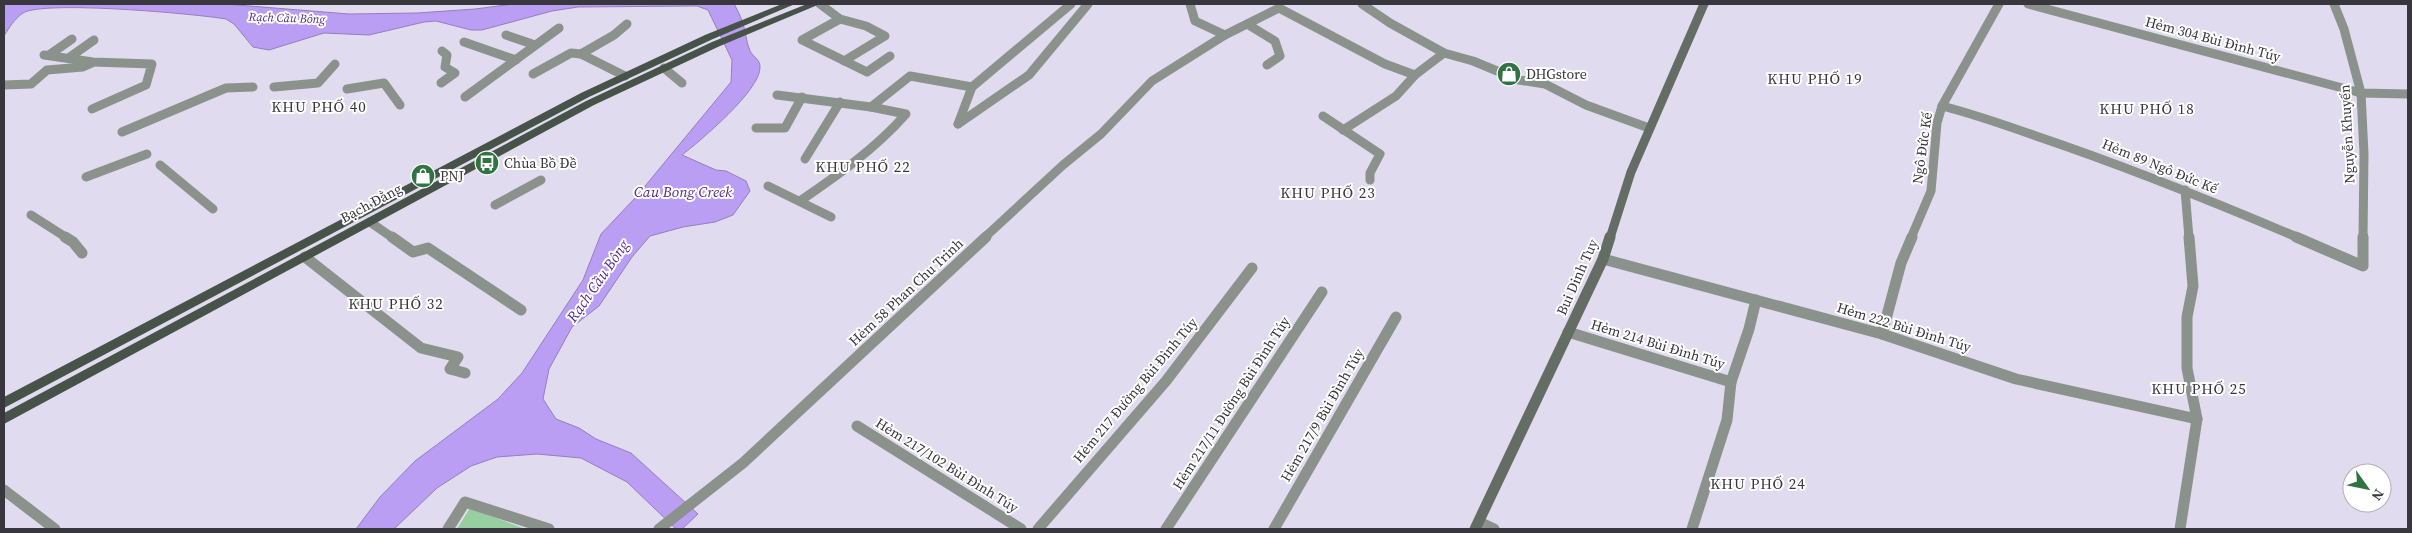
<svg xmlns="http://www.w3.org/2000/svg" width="2412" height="533" font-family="'Source Serif 4',serif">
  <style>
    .green { fill: #96cfa0 }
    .water { fill: #ba9ef3; stroke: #937fbd }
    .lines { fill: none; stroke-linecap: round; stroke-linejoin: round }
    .street-far1 { stroke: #8b928c; stroke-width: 9 }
    .street { stroke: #8b928c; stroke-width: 11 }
    .secondary-far1 { stroke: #636d64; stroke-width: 9 }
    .secondary { stroke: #636d64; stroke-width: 11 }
    .primary { fill: #475349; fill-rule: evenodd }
    .labels { text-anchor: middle; stroke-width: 4; stroke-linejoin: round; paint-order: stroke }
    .far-water-label { font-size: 12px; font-style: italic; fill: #542a8c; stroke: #fff }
    .street-label { font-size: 14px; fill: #39373e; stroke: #fff }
    .poi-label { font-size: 14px; fill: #39373e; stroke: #fff; text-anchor: start }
    .neighbourhood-label { font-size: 15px; letter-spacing: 1px; fill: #39373e; stroke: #fff }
    .water-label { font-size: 15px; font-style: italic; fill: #542a8c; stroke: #fff }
  </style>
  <rect width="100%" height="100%" fill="#e1dbef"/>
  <path class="green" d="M470,508L525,529H457Z"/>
  <path class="water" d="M4,4H225L349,14L417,13L475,9L514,4H734C737,9 740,15 742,21C746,31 746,42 750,51C753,57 760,59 760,67C761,90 700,141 682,155L716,170L726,171L746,181L750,191L733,215L715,222L683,227L650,236L632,257L599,306L572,327L549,369L543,399L556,419L579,428L596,439L631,453L698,514L682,529H676L627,482L581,458L537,454L497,457L471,466L437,488L394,529H356L380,497L415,461L498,399L522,373L583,280L601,234L636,197L731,82L732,60L708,10L697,6L578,7L552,11L482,30H471L436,21L424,22L369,35L324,33L269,50L253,47L234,24L226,19C197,14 44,0 23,13C15,18 9,28 4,36Z"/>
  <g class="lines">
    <g class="street-far1">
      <path d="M820,4L840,19L866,26L885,36L844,61"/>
      <path d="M1190,4L1195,21L1225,35L1279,8L1385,64L1415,75"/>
      <path d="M1362,4L1390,23L1444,53L1473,61L1519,80L1545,84L1586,105L1649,128"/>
      <path d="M2028,4L2361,93L2408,94"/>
      <path d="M2334,4L2344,29L2361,93L2364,154L2363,238"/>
      <path d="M840,19L802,40L867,72L890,56"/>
      <path d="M1247,24L1275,41L1280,56L1267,65"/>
      <path d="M506,35L535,45"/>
      <path d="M464,42L516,60"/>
      <path d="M44,55L93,62L152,64L146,85L92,109"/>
      <path d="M49,55L72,39"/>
      <path d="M70,57L94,40"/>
      <path d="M664,68L682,83"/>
      <path d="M533,74L571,53L581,54"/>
      <path d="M625,76L581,54L614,35L627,24"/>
      <path d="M441,83L455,73L445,67L447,55L442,51"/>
      <path d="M4,85L31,84L47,70L83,67L92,63"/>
      <path d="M274,87L318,83L335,64"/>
      <path d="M347,89L384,83L400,105"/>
      <path d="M777,95L871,107"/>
      <path d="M465,97L559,28"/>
      <path d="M1942,106C1974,114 2005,125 2036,136C2125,166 2212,201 2299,238"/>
      <path d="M1323,116L1380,154L1370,173V180"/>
      <path d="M958,124L1029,75L1088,4"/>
      <path d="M958,124L972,87L1071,4"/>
      <path d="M756,128H785L802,97"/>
      <path d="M1343,130L1396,96L1415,75L1444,53"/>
      <path d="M122,132L226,88L253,87"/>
      <path d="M805,159L840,102"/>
      <path d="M160,165L213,209"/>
      <path d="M86,177L147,154"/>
      <path d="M768,186L831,217"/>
      <path d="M2185,190L2189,238"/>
      <path d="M800,201C838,175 875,149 906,114L871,107L910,76L972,87"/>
      <path d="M495,205L541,180"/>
      <path d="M31,215L67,238"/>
      <path d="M370,222L393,238"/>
      <path d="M984,238L1063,165L1101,134L1152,81L1225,35"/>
      <path d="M1911,238L1931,191L1937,123L1942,106L1999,4"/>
    </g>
    <g class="street">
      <path d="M65,237L73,242L82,253"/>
      <path d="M392,237L413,252L428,248L521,310"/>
      <path d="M2296,237L2363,266V237"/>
      <path d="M305,257L421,348L458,357L450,369L465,373"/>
      <path d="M1603,259L1882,334L2016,379L2197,419"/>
      <path d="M1568,332L1731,382"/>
      <path d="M1882,334L1901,263L1912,237"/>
      <path d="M857,426L1021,529"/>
      <path d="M4,490L55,529"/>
      <path d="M1479,522L1494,529"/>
      <path d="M448,529L465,502L549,529"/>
      <path d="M659,529L743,463L986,237"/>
      <path d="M1038,529L1166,381L1252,268"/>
      <path d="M1166,529L1322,292"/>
      <path d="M1274,529L1396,317"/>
      <path d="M1692,529L1727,420L1731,382L1749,329L1756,300"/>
      <path d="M2180,529L2197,419L2187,368V317L2193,286L2189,237"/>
    </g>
    <path class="secondary-far1" d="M1610,238L1631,172L1704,4"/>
    <path class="secondary" d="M1475,529L1603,259L1610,237"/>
    <g class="primary">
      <path d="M782,4H795L713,39L589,97L4,408V397L581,93L705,35Z"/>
      <path d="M807,4H820L720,46L594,105L4,424V413L586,101L712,42Z"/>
    </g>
  </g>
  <defs>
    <g id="shop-disc" transform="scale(1.25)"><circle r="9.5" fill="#2f7541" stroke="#fff"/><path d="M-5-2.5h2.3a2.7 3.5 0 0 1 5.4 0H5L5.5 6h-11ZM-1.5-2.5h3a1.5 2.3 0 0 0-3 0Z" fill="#fff"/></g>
    <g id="bus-disc" transform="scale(1.25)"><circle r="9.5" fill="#2f7541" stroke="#fff"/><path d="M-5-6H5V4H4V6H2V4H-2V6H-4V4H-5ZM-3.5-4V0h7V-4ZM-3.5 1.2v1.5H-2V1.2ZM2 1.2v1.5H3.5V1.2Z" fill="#fff"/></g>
  </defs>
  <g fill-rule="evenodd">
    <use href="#shop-disc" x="1509" y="74"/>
    <use href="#bus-disc" x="487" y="163"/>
    <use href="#shop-disc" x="423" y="176"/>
  </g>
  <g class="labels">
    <g class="far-water-label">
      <text transform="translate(287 18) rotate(2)" y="4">Rạch Cầu Bông</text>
    </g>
    <g class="street-label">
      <text transform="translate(2213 39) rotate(15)" y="5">Hẻm 304 Bùi Đình Túy</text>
      <text transform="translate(2347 134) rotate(-93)" y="5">Nguyễn Khuyến</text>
      <text transform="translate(1922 148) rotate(-82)" y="5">Ngô Đức Kế</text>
      <text transform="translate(2160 166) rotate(22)" y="5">Hẻm 89 Ngô Đức Kế</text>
      <text transform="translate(371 203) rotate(-28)" y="5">Bạch Đằng</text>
      <text transform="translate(1577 277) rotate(-66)" y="5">Bui Dinh Tuy</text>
      <text transform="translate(906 292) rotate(-43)" y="5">Hẻm 58 Phan Chu Trinh</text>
      <text transform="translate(1904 327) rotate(17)" y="5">Hẻm 222 Bùi Đình Túy</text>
      <text transform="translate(1658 344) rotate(17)" y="5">Hẻm 214 Bùi Đình Túy</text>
      <text transform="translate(1135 390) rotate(-50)" y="5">Hẻm 217 Đường Bùi Đình Túy</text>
      <text transform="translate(1231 403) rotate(-57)" y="5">Hẻm 217/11 Đường Bùi Đình Túy</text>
      <text transform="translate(1322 415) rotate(-60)" y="5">Hẻm 217/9 Bùi Đình Túy</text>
      <text transform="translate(947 465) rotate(32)" y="5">Hẻm 217/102 Bùi Đình Túy</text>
    </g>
    <g class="poi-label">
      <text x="1526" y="79">DHGstore</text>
      <text x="504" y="168">Chùa Bồ Đề</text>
      <text x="440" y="181">PNJ</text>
    </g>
    <g class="neighbourhood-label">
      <text x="1815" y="84">KHU PHỐ 19</text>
      <text x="319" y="112">KHU PHỐ 40</text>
      <text x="2147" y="114">KHU PHỐ 18</text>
      <text x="863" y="172">KHU PHỐ 22</text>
      <text x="1328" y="198">KHU PHỐ 23</text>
      <text x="396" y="309">KHU PHỐ 32</text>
      <text x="2199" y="394">KHU PHỐ 25</text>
      <text x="1758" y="489">KHU PHỐ 24</text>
    </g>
    <g class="water-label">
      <text x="683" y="197">Cau Bong Creek</text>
      <text transform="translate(598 281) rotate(-55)" y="5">Rạch Cầu Bông</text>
    </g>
  </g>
  <rect width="2412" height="533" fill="none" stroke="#39373e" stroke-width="10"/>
  <g transform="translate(2367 488) rotate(123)"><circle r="24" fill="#ffffff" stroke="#b0afb2"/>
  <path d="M0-4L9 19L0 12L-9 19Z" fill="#2f7541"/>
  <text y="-8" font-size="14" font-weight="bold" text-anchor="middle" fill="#39373e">N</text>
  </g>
</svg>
